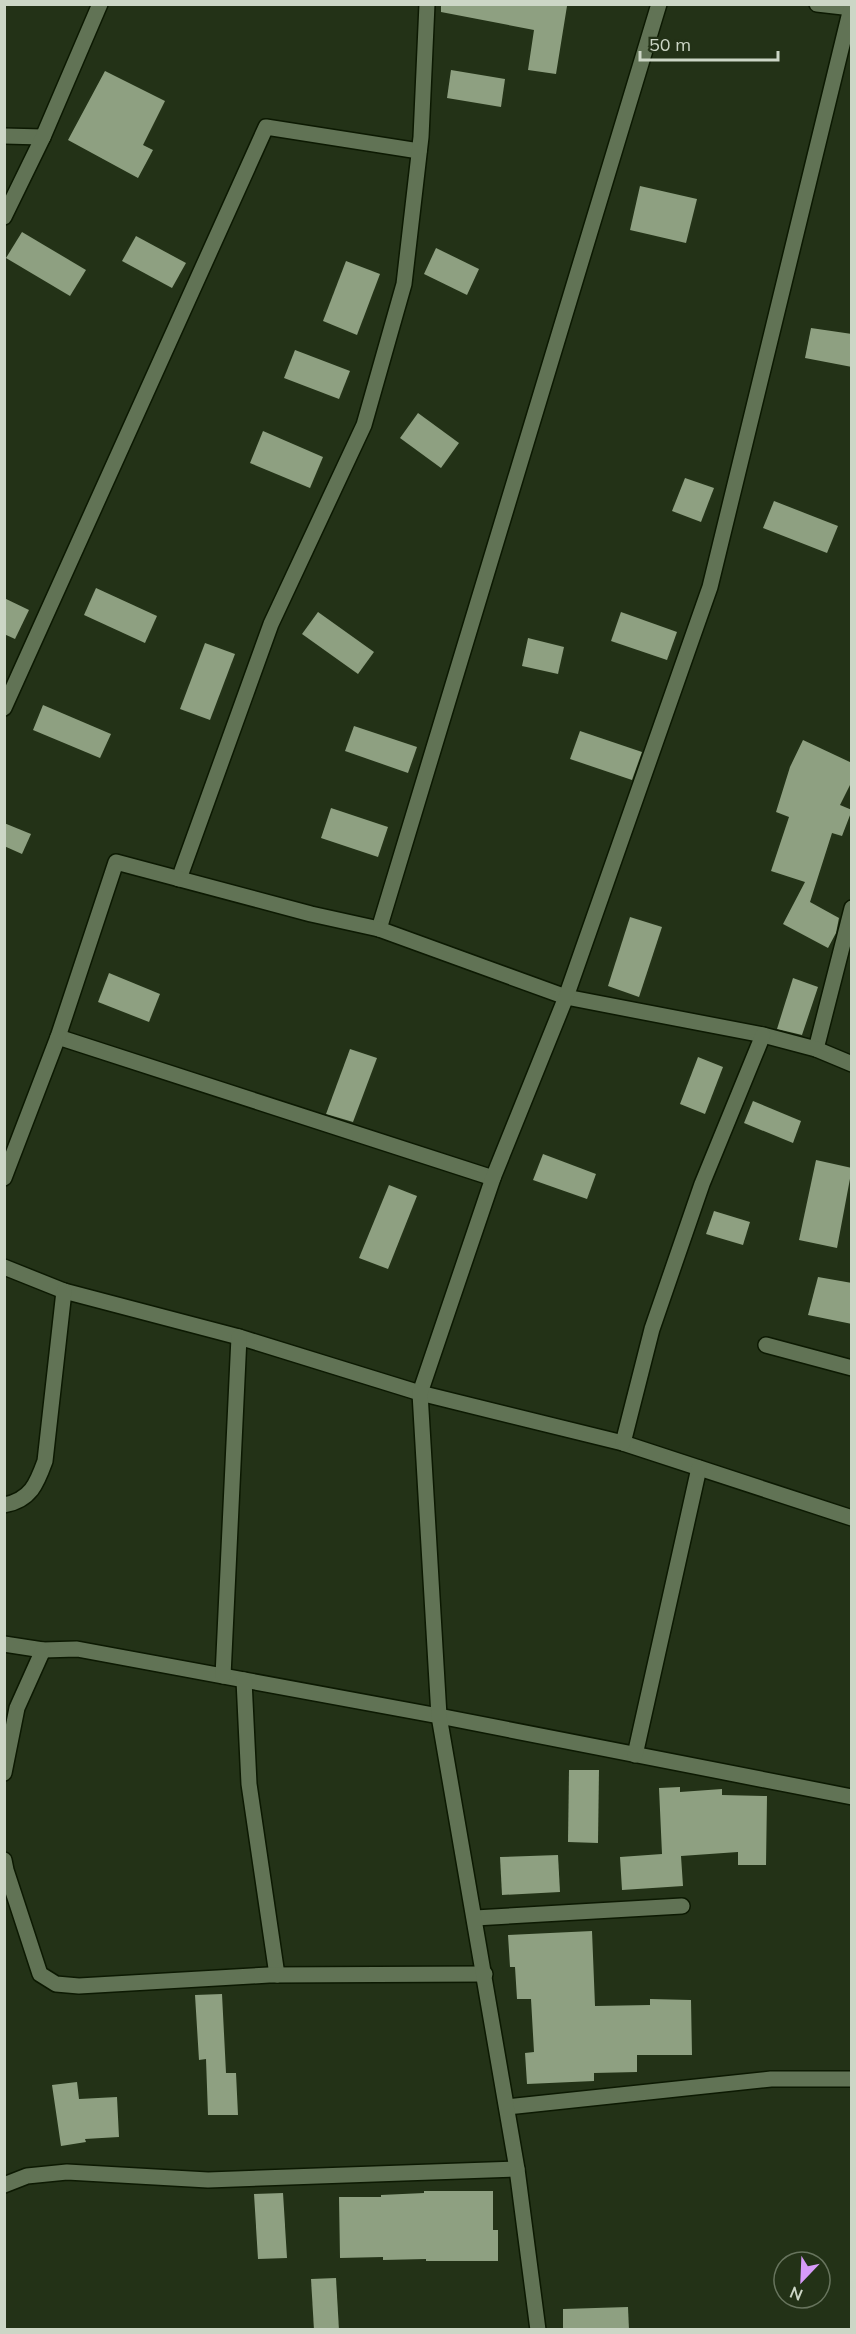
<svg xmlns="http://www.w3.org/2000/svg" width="856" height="2334" font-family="Mulish,sans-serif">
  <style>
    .building { fill: #8ea081 }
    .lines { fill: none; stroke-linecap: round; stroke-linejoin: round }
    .minor-casing { stroke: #0c1902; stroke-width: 18 }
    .minor { stroke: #617355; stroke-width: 15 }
  </style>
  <rect width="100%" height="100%" fill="#233217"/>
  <g class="building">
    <path d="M441,4H555L567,6L556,74L528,70L534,30L441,12Z"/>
    <path d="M451,70L505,79L501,107L447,98Z"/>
    <path d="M105,71L165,101L143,145L153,150L138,178L68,140Z"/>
    <path d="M640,186L697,199L686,243L630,230Z"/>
    <path d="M22,232L86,270L70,296L6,258Z"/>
    <path d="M136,236L186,263L172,288L122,261Z"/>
    <path d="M436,248L479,269L467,295L424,274Z"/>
    <path d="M346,261L380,274L357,335L323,321Z"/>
    <path d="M811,328L852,334V367L805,358Z"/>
    <path d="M295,350L350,371L339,399L284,378Z"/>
    <path d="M418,413L459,443L441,468L400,438Z"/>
    <path d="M263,431L323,457L310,488L250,463Z"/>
    <path d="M685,478L714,488L701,522L672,511Z"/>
    <path d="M774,501L838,526L827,553L763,528Z"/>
    <path d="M96,588L157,616L145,643L84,615Z"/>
    <path d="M4,598L29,610L15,639L4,634Z"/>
    <path d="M318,612L374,652L358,674L302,634Z"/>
    <path d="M621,612L677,632L667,660L611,641Z"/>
    <path d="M528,638L564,647L558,674L522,666Z"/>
    <path d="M205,643L235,654L210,720L180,709Z"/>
    <path d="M43,705L111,734L100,758L33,730Z"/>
    <path d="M354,726L417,747L408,773L345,751Z"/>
    <path d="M580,731L642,752L632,780L570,759Z"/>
    <path d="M803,740L852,763V781L840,805L852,810L842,836L832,833L810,902L839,918L836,933L828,948L783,924L805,882L771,871L789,817L776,812L790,767Z"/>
    <path d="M331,808L388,827L378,857L321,838Z"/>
    <path d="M4,823L31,834L22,854L4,846Z"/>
    <path d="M630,917L662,927L639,997L608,986Z"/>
    <path d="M109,973L160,994L149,1022L98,1002Z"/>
    <path d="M793,978L818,987L802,1035L777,1029Z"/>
    <path d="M350,1049L377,1058L353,1122L326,1114Z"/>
    <path d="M698,1057L723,1067L705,1114L680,1104Z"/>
    <path d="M753,1101L801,1121L793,1143L744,1123Z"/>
    <path d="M543,1154L596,1174L587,1199L533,1180Z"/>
    <path d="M816,1160L852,1168L837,1248L799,1240Z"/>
    <path d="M389,1185L417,1196L388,1269L359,1258Z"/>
    <path d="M714,1211L750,1222L743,1245L706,1234Z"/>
    <path d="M818,1277L852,1283V1324L808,1315Z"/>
    <path d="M569,1770H599L598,1843L568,1842Z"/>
    <path d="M680,1787V1792L722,1789V1795L767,1796L766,1865H738V1852L681,1856L683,1886L622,1890L620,1857L662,1854L659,1788Z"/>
    <path d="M558,1855L560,1892L502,1895L500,1857Z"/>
    <path d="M592,1931L595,2006L650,2005V1999L691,2000L692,2055H637V2072L594,2073V2081L527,2084L525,2053L534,2052L531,1999H517L515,1967H510L508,1935Z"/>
    <path d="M222,1994L226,2073H236L238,2115H208L206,2059L199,2060L195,1995Z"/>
    <path d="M77,2082L79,2099L117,2097L119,2137L85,2139L86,2142L61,2146L52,2085Z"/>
    <path d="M424,2191H493V2230H498V2261H426V2259L383,2260V2257L340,2258L339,2197H381V2195L424,2193Z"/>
    <path d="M283,2193L287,2258L258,2259L254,2194Z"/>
    <path d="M336,2278L339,2330H314L311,2279Z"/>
    <path d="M628,2307L629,2330H563V2309Z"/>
  </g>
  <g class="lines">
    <g class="minor-casing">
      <g id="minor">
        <path d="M817,4L852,8"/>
        <path d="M4,136L43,137"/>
        <path d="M4,217L43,137L100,4"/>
        <path d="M4,708L266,127L419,151"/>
        <path d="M179,879L271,624L364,425L404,284L421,137L427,4"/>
        <path d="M379,929L659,4"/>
        <path d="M58,1037L493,1178"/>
        <path d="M816,1049L852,908"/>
        <path d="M4,1178L58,1037L116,862L311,914L379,929L566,997L763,1035L816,1049L852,1064"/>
        <path d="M4,1267L64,1291L239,1337L420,1393L623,1443L852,1518"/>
        <path d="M766,1345L852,1368"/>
        <path d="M623,1443L652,1329L702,1184L763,1035"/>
        <path d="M4,1505C31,1500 37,1483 45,1461L64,1291"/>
        <path d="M4,1644L43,1650L77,1649L439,1716L852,1797"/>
        <path d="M223,1676L239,1337"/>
        <path d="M244,1680L249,1784L277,1975"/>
        <path d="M635,1755L699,1468"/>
        <path d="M4,1773L17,1708L43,1650"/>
        <path d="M4,1860L6,1870L40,1974L56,1984L79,1986L269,1975L485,1974"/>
        <path d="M475,1918L682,1906"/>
        <path d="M507,2107L771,2079H852"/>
        <path d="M4,2185L27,2176L67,2172L208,2180L517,2169"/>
        <path d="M538,2330L517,2169L439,1716L420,1393L493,1178L566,997L710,587L851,8"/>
      </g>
    </g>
    <use href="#minor" class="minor"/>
  </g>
  <rect width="856" height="2334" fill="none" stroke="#ccd6c6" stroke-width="12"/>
  <g transform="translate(802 2280) rotate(203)"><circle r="28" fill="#233217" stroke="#67745d" stroke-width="1.5"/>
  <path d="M0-4.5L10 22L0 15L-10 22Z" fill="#d79bf9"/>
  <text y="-9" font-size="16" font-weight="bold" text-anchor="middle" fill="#ccd6c6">N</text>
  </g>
  <path d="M640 51v9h138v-9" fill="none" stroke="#ccd6c6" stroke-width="3"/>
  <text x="649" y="51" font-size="18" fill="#ccd6c6" stroke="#233217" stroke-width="4.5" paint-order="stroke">50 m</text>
</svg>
